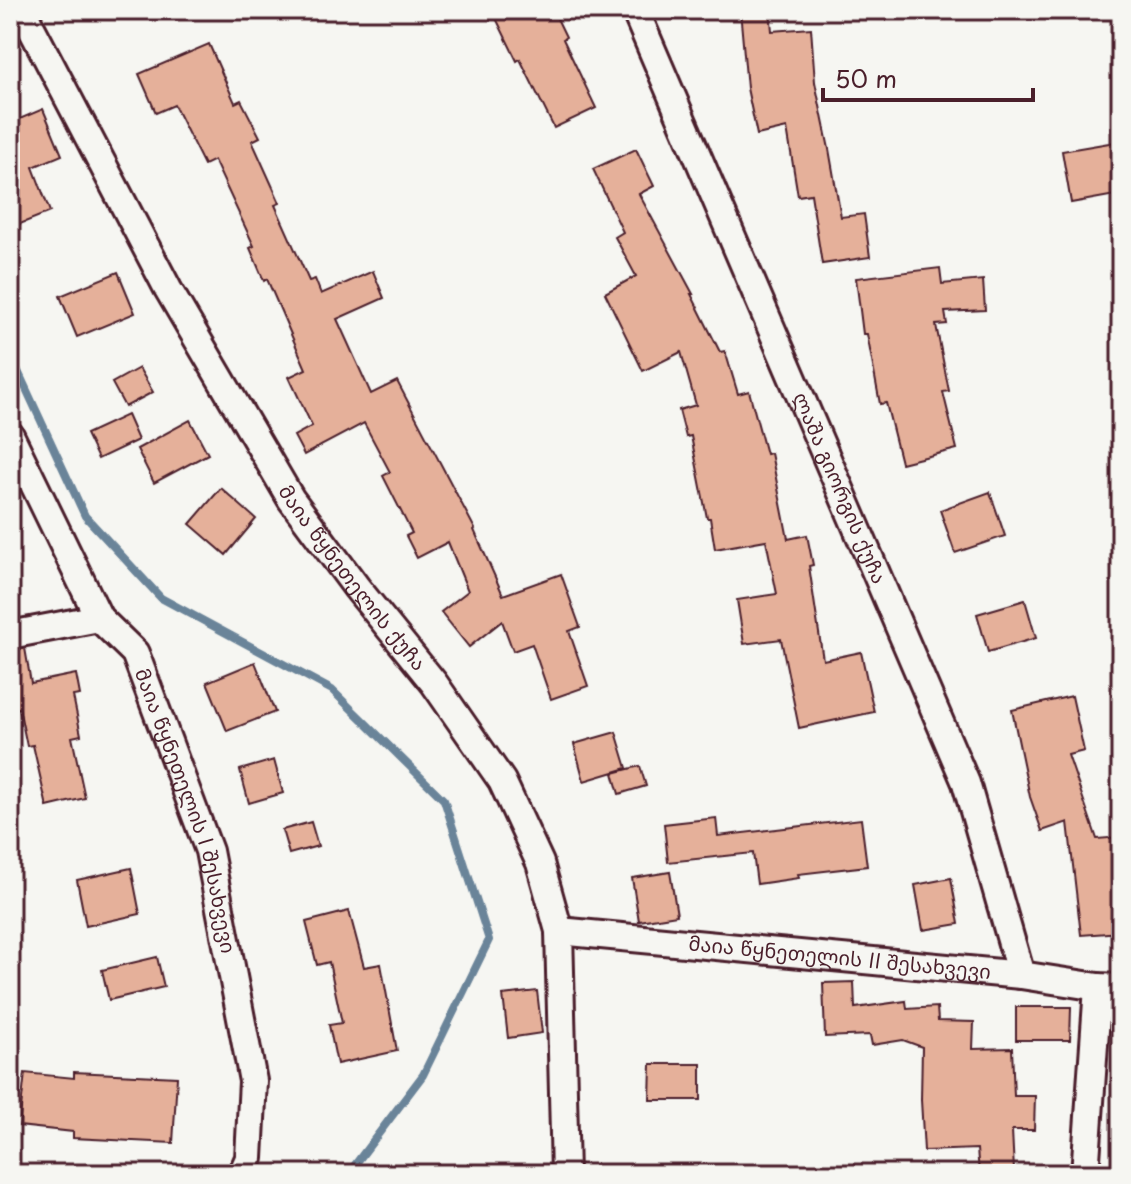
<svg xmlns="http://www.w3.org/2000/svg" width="1131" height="1184" font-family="'Playpen Sans','Noto Sans Georgian',sans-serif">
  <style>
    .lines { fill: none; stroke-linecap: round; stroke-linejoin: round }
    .stream { stroke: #6b8499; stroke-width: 8 }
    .building { fill: #e5b09a; stroke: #4a1f2b; stroke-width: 2 }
    .minor-casing { stroke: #4a1f2b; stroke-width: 32 }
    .minor { stroke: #f6f6f2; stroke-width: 26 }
    .labels { text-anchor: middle; stroke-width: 6; stroke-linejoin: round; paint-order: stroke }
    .street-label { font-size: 20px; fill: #4a1f2b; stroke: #f6f6f2 }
  </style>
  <rect width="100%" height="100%" fill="#f6f6f2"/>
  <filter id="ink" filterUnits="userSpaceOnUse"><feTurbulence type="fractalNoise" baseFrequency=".0125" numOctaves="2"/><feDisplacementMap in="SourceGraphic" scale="16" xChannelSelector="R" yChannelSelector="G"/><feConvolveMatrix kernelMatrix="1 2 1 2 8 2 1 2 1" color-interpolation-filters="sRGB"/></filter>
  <g filter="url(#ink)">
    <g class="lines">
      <path class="stream" d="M10,354L85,516L161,598L332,690L444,800L489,940L423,1075L348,1174"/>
    </g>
    <g class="building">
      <path d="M492,10H553L566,37L563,39L596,108L554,128L520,59L517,61Z"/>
      <path d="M740,10H770L772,31L811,28L815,82L829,149L841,217L864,214L870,257L822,264L811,194L798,196L787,128L757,135L747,88Z"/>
      <path d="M209,44L235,103L241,100L260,137L252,141L280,203L275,205L309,281L315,279L321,294L373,271L384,298L337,319L371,394L397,381L475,529L474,530L503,595L561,574L580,627L569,631L588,686L551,699L532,644L513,651L502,621L469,647L441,612L468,591L448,542L417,558L406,536L412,533L383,476L390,472L364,423L304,455L294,436L312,426L289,377L306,369L267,279L264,281L250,248L254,246L214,160L204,165L174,105L156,113L139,74Z"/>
      <path d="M43,109L62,155L33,167L50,212L10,228V113H12L15,121Z"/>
      <path d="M1121,141V194L1071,203L1062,151Z"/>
      <path d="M636,149L654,186L639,194L693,294H691L720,352L725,351L738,394L749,391L766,454L771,453L788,539L807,535L813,565L809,566L823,660L861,652L874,712L799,728L781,639L744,644L737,600L777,594L766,540L715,549L710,518H707L691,436L686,437L679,410L696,405L681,352L643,371L605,293L636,276L615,237L623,232L593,169Z"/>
      <path d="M940,268L942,284L983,280L985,310L945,312L947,324L936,325L949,391L943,392L957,449L901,463L886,403L880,404L867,334H863L856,278Z"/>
      <path d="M118,272L135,313L77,337L60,296Z"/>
      <path d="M139,368L153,392L125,407L112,383Z"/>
      <path d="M127,415L138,440L98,459L86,434Z"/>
      <path d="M190,420L208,454L154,483L137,449Z"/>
      <path d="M221,488L256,519L226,555L190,524Z"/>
      <path d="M990,492L1005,536L955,553L940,510Z"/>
      <path d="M1025,600L1036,638L988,652L977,614Z"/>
      <path d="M25,648L31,683L76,674L80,695L73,696L81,735L72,737L85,798L47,807L33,745L27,746L19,708L10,710V651Z"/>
      <path d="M255,662L275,712L227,731L207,682Z"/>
      <path d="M1072,696L1084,751L1068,755L1097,839L1121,837V932L1081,935L1068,822L1042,831L1030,797L1012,710Z"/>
      <path d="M616,732L627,768L584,781L574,744Z"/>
      <path d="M274,760L283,793L249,803L240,770Z"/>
      <path d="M640,766L646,786L619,794L613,773Z"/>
      <path d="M716,818L718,836L861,819L867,866L798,874L799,878L757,884L753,853L668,862L664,824Z"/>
      <path d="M311,822L318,846L289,854L282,830Z"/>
      <path d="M131,868L140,914L86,926L77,880Z"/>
      <path d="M670,872L677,915L639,921L632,878Z"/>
      <path d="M951,878L959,924L923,930L915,885Z"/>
      <path d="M349,911L364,967L381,964L397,1051L337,1064L329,1025L342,1023L329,962L317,965L306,922Z"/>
      <path d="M157,957L164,987L109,1000L102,970Z"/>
      <path d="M854,982L855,1008L906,1001L907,1009L937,1007L938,1021L974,1022L973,1049L1012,1048L1014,1096H1035L1034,1130H1012L1014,1171L979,1173L977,1149L924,1151L921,1100L922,1047L903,1040L872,1045L870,1035L825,1037L823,983Z"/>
      <path d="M537,991L542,1033L508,1038L503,995Z"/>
      <path d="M1016,1007H1071L1070,1040H1016Z"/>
      <path d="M651,1064H701V1100H650Z"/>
      <path d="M74,1072L177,1077L173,1143L73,1138V1132L19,1126L25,1073L74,1078Z"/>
    </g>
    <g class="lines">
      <g class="minor-casing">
        <g id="minor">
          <path id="s1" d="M22,10L168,289L291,499L357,588L434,683L502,781L540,863L559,931L565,1174"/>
          <path id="s2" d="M635,10L966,783L1021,975"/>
          <path id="s3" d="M10,435L99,618L135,653L209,851L253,1081L249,1158L242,1174"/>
          <path d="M10,635L99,618"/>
          <path id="s4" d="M559,931L1021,975L1098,987L1121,988"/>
          <path d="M1085,1174L1098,987"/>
        </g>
      </g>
      <use href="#minor" class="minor"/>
    </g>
  </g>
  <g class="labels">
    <g class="street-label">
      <text dy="7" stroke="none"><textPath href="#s2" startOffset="520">ლაშა გიორგის ქუჩა</textPath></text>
      <text dy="7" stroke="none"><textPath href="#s1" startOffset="658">მაია წყნეთელის ქუჩა</textPath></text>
      <text dy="7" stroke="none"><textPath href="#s3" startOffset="420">მაია წყნეთელის I შესახვევი</textPath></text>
      <text dy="7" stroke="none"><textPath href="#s4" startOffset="282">მაია წყნეთელის II შესახვევი</textPath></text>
    </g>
  </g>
  <rect width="1131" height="1184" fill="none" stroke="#f6f6f2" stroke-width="40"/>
  <rect x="20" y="20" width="1091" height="1144" fill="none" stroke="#4a1f2b" stroke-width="3" filter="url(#ink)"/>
  <path d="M823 88v12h210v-12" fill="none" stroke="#4a1f2b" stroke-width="4"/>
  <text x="835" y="88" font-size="24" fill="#4a1f2b" stroke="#f6f6f2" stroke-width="6" paint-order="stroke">50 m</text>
</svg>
